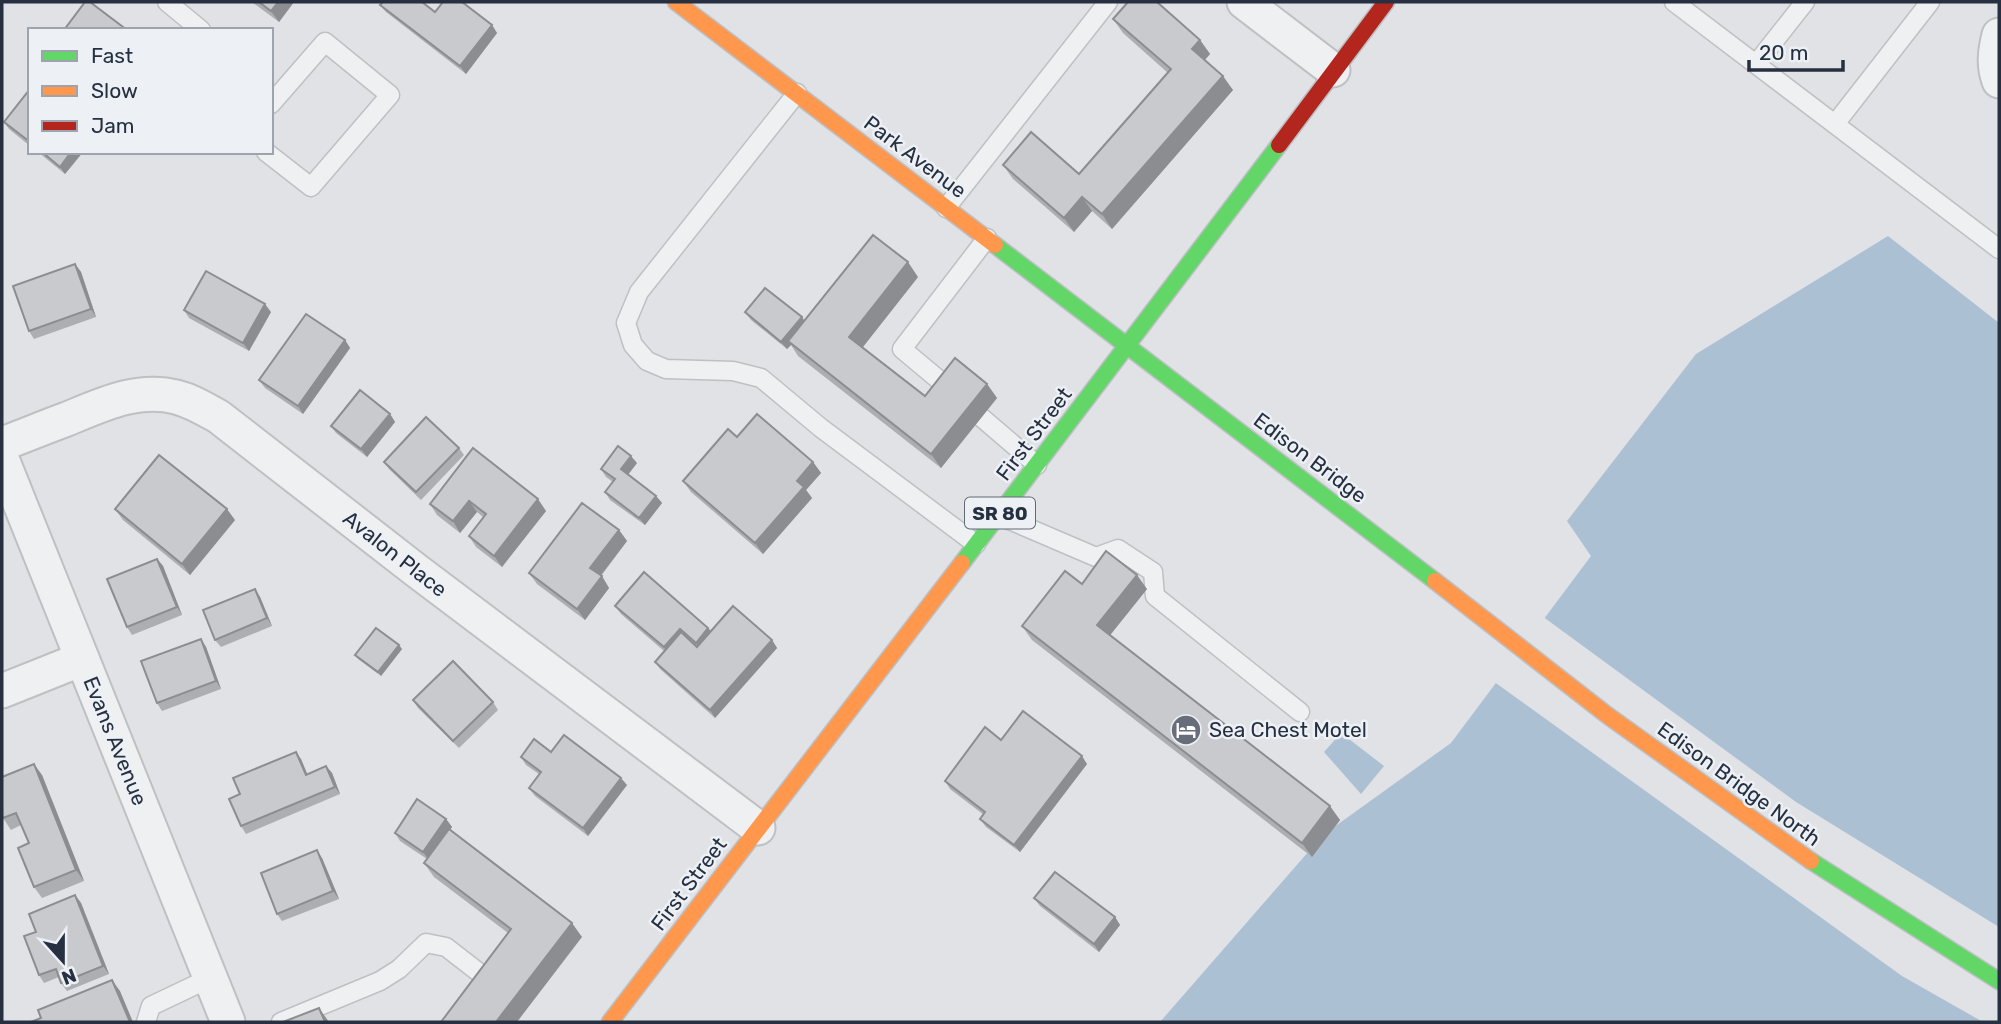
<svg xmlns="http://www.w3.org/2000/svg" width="2001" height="1024" font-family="Rubik,sans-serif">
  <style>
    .water { fill: #acc0d3 }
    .pier { fill: #e0e2e5 }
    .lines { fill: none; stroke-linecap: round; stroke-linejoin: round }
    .lane-casing { stroke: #bec0c3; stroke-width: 21 }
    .street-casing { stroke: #bec0c3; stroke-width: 37 }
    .fast-casing { stroke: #bcbfc3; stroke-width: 19 }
    .slow-casing { stroke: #bcbfc3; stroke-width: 19 }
    .jam-casing { stroke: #bcbfc3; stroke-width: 19 }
    .lane { stroke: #eff0f2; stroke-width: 18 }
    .street { stroke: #eff0f2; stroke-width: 33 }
    .fast { stroke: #63d668; stroke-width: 16 }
    .slow { stroke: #ff974d; stroke-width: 16 }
    .jam { stroke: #b3261e; stroke-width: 16 }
    .wall { fill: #acaeb1 }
    .shaded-wall { fill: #8c8d90 }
    .building { fill: #c8cace; stroke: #8c8d90; stroke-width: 2 }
    .labels { text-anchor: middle; stroke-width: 5; stroke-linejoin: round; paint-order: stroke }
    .shield { fill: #edf1f6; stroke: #626a77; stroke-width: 2 }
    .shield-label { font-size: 19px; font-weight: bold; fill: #263040 }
    .street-label { font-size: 21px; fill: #263040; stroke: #edf1f6 }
    .poi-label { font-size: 21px; fill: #263040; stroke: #edf1f6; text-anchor: start }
  </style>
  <rect width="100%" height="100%" fill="#e0e2e5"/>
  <g class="water">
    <path d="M1888,236L1999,323V1022H1160L1323,835L1451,743L1591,556L1567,521L1696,354Z"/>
    <path d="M1341,733L1384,766L1361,794L1324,752Z"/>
  </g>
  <path class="pier" d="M1542,616L1796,802L1999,927V1022H1983L1902,976L1493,681Z"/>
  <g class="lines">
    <g class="lane-casing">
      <g id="lane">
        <path d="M167,2L201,30"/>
        <path d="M1674,2L1999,249"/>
        <path d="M1756,64L1805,2"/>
        <path d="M797,93L639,292L626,323L633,345L647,361L666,369L733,371L761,378L821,428L976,544"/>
        <path d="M1835,124L1930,2"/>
        <path d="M266,152L311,187L390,95L325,42L271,104"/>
        <path d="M946,208L1108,2"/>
        <path d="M951,390L902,349L987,238"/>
        <path d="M981,417L1037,465"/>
        <path d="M998,515L1096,557L1118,549L1153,572L1155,596L1300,712"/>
        <path d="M146,1022L151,1006L210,978"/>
        <path d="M281,1022L380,981L399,969L426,943L446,947L477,971"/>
      </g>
    </g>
    <g class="street-casing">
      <g id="street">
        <path d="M1244,2L1333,70"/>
        <path d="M1999,35C1995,51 1993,65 1999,81"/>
        <path d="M2,444C24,436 45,427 67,419C101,405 138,387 176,397C192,401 205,409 219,417L417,571L758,828"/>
        <path d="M2,459L228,1022"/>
        <path d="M2,691L82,659"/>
      </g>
    </g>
    <g class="fast-casing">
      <g id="fast">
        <path d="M995,245L1435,581"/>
        <path d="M962,563L1279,145"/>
        <path d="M1811,861L1999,981"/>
      </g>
    </g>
    <g class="slow-casing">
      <g id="slow">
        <path d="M676,2L995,245"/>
        <path d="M1435,581L1607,715L1811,861"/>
        <path d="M610,1022L962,563"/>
      </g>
    </g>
    <g class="jam-casing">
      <path id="jam" d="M1279,145L1386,2"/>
    </g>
    <use href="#lane" class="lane"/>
    <use href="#street" class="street"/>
    <use href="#fast" class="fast"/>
    <use href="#slow" class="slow"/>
    <use href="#jam" class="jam"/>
  </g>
  <g class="wall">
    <path d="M252,2H294L279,22Z"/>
    <path d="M380,5L435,12L492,25L497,33L466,74L386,12Z"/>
    <path d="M1113,19L1200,40L1210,54L1205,60L1233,90L1112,229L1092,211L1074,232L1013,179L1003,165L1079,174L1168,73L1123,33Z"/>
    <path d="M30,89V146L9,129L4,122Z"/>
    <path d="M38,152H83L65,174Z"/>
    <path d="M75,264L81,272L96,317L34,339L29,331Z"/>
    <path d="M918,277L862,348L925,396L987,384L997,398L941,468L798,356L791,345L787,349L751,320L745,312L802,317L804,321Z"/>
    <path d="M184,310L271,312L249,351L189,318Z"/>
    <path d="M345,340L350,348L303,414L265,388L259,380Z"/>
    <path d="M390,414L395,422L367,457L336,433L331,426Z"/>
    <path d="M737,437L813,462L821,473L806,490L812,498L763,554L691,492L683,481Z"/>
    <path d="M459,448L464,455L421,500L389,469L384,462Z"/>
    <path d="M473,448L546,511L502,567L476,547L469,536L483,517L477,512L460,533L437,515L430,504Z"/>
    <path d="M637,463L628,475L656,496L662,503L645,525L610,500L605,492L613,482L606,477L601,469Z"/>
    <path d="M115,509L235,520L190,575L123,520Z"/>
    <path d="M619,530L627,541L601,576L609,588L585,620L537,584L529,573Z"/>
    <path d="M157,559L163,566L182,615L132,635L127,627Z"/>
    <path d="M1082,584L1147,589L1110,635L1340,820L1312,857L1032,640L1022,626Z"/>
    <path d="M255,589L260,597L272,626L221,647L215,640Z"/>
    <path d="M615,606L708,628L711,631L772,640L777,648L715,718L660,669L655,662L664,651L621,614Z"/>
    <path d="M201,639L206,647L221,689L162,711L157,703Z"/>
    <path d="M402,649L381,676L358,659L355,655Z"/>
    <path d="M413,700L493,702L498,710L459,748L418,708Z"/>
    <path d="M551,752L627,785L588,836L535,796L529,788L539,774L526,765L521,757Z"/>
    <path d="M301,759L307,774L326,766L332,773L340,794L246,834L241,826L240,794Z"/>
    <path d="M1087,764L1020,852L986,827L980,819L984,815L950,789L945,781Z"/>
    <path d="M42,775L84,881L42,898L34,887L29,843L21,825L11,830L3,818Z"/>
    <path d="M446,819L452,827L450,829L582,937L508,933L434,877L424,863L427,859L400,841L395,833Z"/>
    <path d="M322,858L339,899L282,921L277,914Z"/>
    <path d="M75,895L81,903L109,974L67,991L61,983L59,977L44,983L39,975L36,932Z"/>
    <path d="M1034,898L1115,917L1120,925L1099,952L1040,906Z"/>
  </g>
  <g class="shaded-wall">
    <path d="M278,2H294L279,22L271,11Z"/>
    <path d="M492,25L497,33L466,74L460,66Z"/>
    <path d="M1200,40L1210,54L1202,63L1192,49Z"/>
    <path d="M1223,76L1233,90L1112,229L1102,214Z"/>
    <path d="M71,152H83L65,174L60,167Z"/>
    <path d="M1082,197L1092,211L1074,232L1064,218Z"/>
    <path d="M908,262L918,277L859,352L849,337Z"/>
    <path d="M75,264L81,272L96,317L91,309Z"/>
    <path d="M265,304L271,312L249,351L243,343Z"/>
    <path d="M802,317L807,325L788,341L791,345L787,349L781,342Z"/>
    <path d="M345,340L350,348L303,414L298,406Z"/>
    <path d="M987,384L997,398L941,468L931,454Z"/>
    <path d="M390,414L395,422L367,457L361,449Z"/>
    <path d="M631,456L637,463L626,477L621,469Z"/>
    <path d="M813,462L821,473L806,490L812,498L763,554L755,543L797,481Z"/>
    <path d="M656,496L662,503L645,525L639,518Z"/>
    <path d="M538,499L546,511L502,567L494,556Z"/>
    <path d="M469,501L477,512L460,533L453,521Z"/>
    <path d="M227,509L235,520L190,575L182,564Z"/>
    <path d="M619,530L627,541L598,579L590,568Z"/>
    <path d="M157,559L163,566L182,615L177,607Z"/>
    <path d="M1137,575L1147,589L1107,639L1097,625Z"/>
    <path d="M602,576L609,588L585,620L577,609Z"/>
    <path d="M255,589L260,597L272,626L267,618Z"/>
    <path d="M708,628L714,635L701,650L696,643Z"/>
    <path d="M680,629L685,637L669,655L664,647Z"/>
    <path d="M201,639L206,647L221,689L216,681Z"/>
    <path d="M772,640L777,648L715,718L710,710Z"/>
    <path d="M399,645L402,649L381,676L378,672Z"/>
    <path d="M296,752L301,759L311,783L306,775Z"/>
    <path d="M1082,756L1087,764L1020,852L1014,845Z"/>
    <path d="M34,764L42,775L84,881L76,870Z"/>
    <path d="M326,766L332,773L340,794L335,787Z"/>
    <path d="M621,778L627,785L588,836L583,828Z"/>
    <path d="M1330,806L1340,820L1312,857L1302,843Z"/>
    <path d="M446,819L452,827L429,860L423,852Z"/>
    <path d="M317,850L322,858L339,899L333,891Z"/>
    <path d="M75,895L81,903L109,974L103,966Z"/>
    <path d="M1115,917L1120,925L1099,952L1094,944Z"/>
    <path d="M572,923L582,937L517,1022H496Z"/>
    <path d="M112,980L120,991L133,1022H130Z"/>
    <path d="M319,1008L329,1022H325Z"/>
  </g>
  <g class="building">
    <path d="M85,2H90L127,30H64Z"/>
    <path d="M259,2H278L271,11Z"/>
    <path d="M383,2H422L435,12L443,2H462L492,25L460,66L380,5Z"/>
    <path d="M1128,2H1157L1200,40L1192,49L1223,76L1102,214L1082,197L1064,218L1003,165L1031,132L1079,174L1171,69L1113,19Z"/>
    <path d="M30,89V142L4,122Z"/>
    <path d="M42,152H71L60,167Z"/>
    <path d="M873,235L908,262L849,337L925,396L955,358L987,384L931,454L788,341Z"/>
    <path d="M75,264L91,309L29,331L13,286Z"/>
    <path d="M206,271L265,304L243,343L184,310Z"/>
    <path d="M765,288L802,317L781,342L745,312Z"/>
    <path d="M306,314L345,340L298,406L259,380Z"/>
    <path d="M360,390L390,414L361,449L331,426Z"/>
    <path d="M757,414L813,462L797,481L804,487L755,543L683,481L728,429L737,437Z"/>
    <path d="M426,417L459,448L416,492L384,462Z"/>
    <path d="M618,446L631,456L621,469L656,496L639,518L605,492L615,479L601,469Z"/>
    <path d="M473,448L538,499L494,556L469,536L486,514L469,501L453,521L430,504Z"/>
    <path d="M159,455L227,509L182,564L115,509Z"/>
    <path d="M582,503L619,530L590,568L602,576L577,609L529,573Z"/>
    <path d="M1106,551L1137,575L1097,625L1330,806L1302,843L1022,626L1065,571L1082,584Z"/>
    <path d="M157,559L177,607L127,627L107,579Z"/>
    <path d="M644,572L708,628L696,643L680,629L664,647L615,606Z"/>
    <path d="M255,589L267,618L215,640L203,610Z"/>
    <path d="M733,606L772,640L710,710L655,662L681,632L697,647Z"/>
    <path d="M376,628L399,645L378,672L355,655Z"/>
    <path d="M201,639L216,681L157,703L141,661Z"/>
    <path d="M453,661L493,702L453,741L413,700Z"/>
    <path d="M1023,711L1082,756L1014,845L980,819L985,812L945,781L985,727L1001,740Z"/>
    <path d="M564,735L621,778L583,828L529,788L541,772L521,757L534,739L551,752Z"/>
    <path d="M296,752L306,775L326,766L335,787L241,826L229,799L240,794L233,778Z"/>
    <path d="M34,764L76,870L34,887L18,848L29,843L16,813L3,818L2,815V777Z"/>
    <path d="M417,799L446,819L423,852L395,833Z"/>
    <path d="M449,829L572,923L496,1022H441L511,929L424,863Z"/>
    <path d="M317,850L333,891L277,914L261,873Z"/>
    <path d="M1055,872L1115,917L1094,944L1034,898Z"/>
    <path d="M75,895L103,966L61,983L56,969L39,975L24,936L36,932L29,914Z"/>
    <path d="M112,980L130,1022H31L41,1018L38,1010Z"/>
    <path d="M319,1008L325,1022H283Z"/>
  </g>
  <defs>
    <g id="hotel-disc" transform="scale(1.575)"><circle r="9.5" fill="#676e7a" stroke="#edf1f6"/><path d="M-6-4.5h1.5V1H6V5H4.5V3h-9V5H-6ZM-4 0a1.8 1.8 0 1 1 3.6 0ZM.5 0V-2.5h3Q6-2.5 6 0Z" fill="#fff"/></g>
  </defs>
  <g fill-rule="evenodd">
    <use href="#hotel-disc" x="1186" y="730"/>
  </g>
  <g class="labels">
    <rect class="shield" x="965" y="497.5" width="70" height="31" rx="5"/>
    <g class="shield-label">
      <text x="1000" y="520">SR 80</text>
    </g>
    <g class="street-label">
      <text transform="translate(915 157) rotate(37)" y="7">Park Avenue</text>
      <text transform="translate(1034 434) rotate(-53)" y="7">First Street</text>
      <text transform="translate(1310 458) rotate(37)" y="7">Edison Bridge</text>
      <text transform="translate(395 554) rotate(38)" y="7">Avalon Place</text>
      <text transform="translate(115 741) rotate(68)" y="7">Evans Avenue</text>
      <text transform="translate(1739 784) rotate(36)" y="7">Edison Bridge North</text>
      <text transform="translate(689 884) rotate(-53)" y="7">First Street</text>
    </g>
    <g class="poi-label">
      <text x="1209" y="737">Sea Chest Motel</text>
    </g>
  </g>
  <rect width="2001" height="1024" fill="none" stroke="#263040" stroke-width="7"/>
  <rect x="28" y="28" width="245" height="126" fill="#edf1f6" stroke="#9da4ad" stroke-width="2"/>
  <rect x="42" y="51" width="35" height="10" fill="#63d668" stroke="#9da4ad" stroke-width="2"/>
  <text x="91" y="63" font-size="21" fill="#263040">Fast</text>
  <rect x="42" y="86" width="35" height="10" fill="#ff974d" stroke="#9da4ad" stroke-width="2"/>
  <text x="91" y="98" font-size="21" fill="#263040">Slow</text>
  <rect x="42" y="121" width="35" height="10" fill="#b3261e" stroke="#9da4ad" stroke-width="2"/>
  <text x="91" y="133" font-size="21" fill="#263040">Jam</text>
  <g transform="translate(63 961) rotate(159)" stroke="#edf1f6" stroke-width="5" paint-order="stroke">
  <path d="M0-5L12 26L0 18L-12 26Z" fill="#263040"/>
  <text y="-10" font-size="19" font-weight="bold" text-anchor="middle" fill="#263040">N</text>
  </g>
  <path d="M1749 60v10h94v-10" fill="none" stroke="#263040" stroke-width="3.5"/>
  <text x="1759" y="60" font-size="21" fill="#263040" stroke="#edf1f6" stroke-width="5" paint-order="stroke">20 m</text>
</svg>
